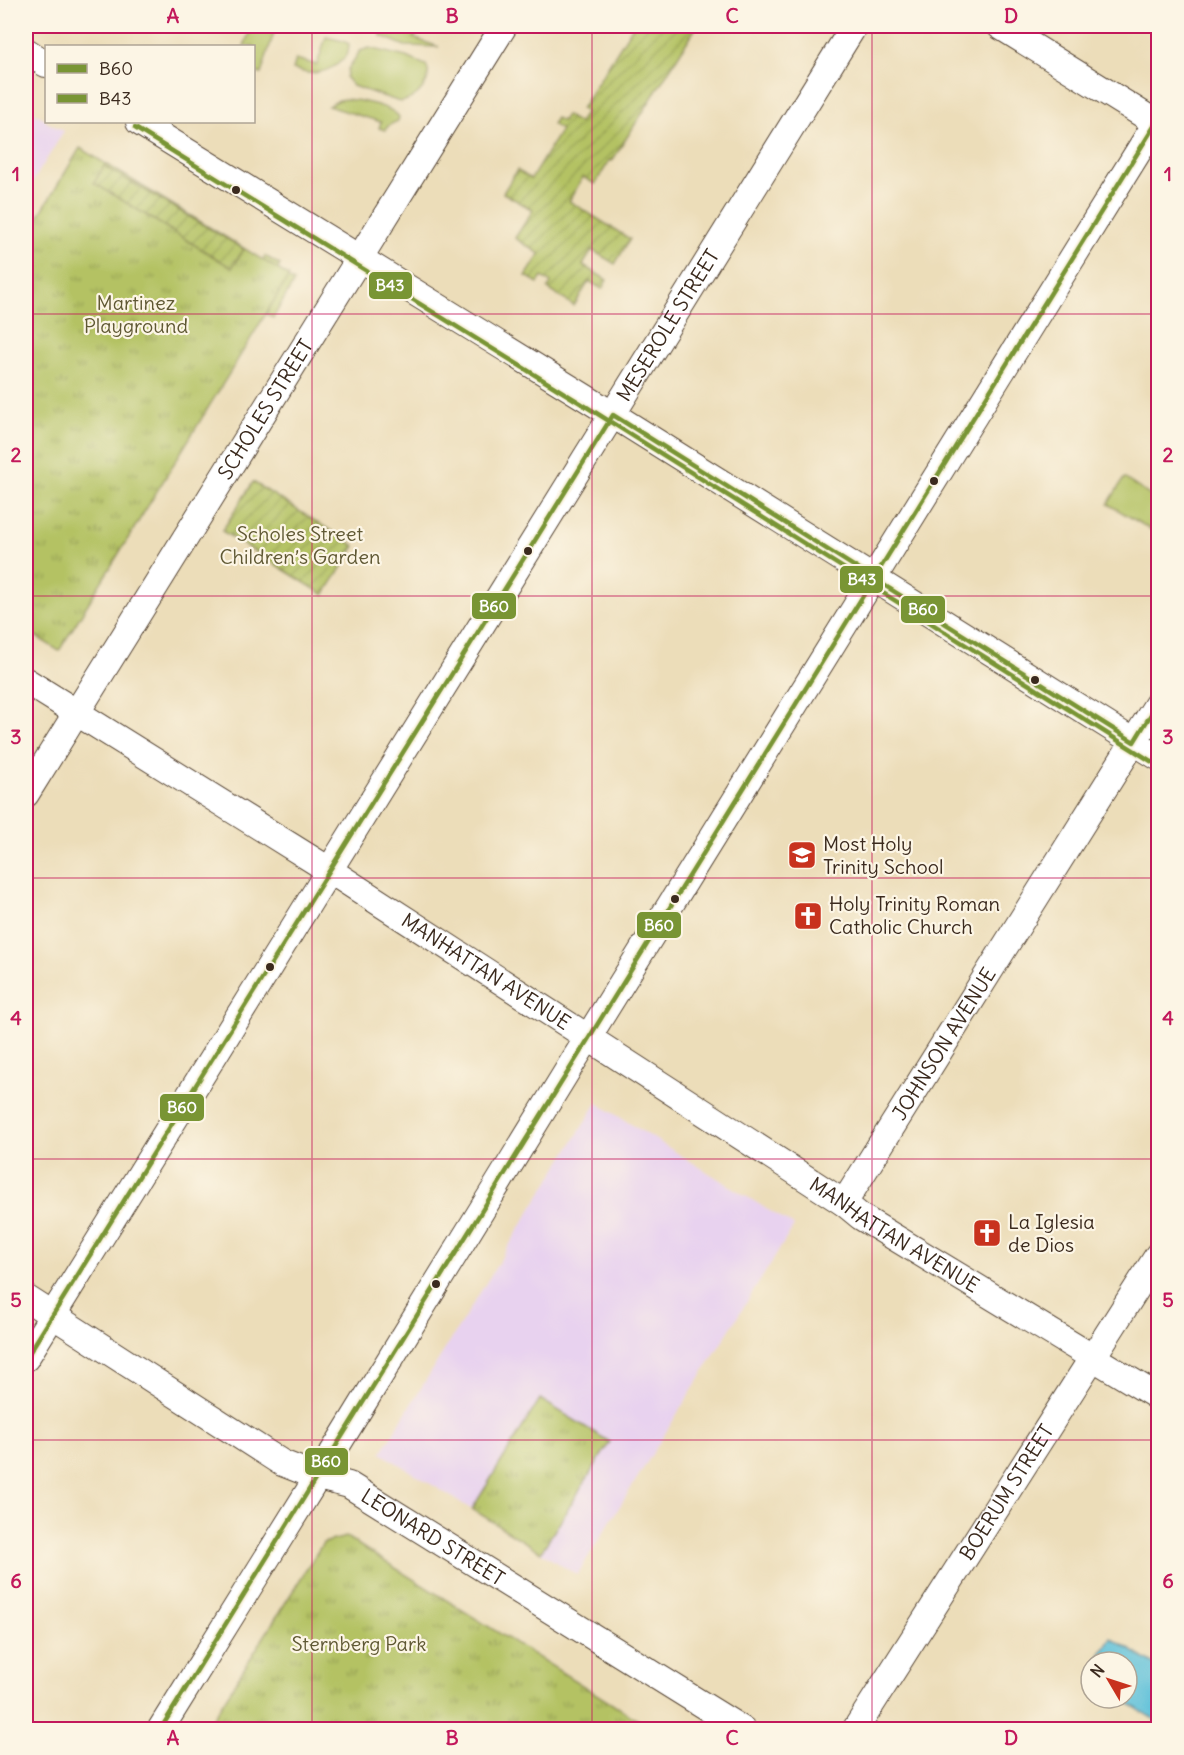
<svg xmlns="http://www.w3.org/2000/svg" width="1184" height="1755" font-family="Delius,sans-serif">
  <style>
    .built { fill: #e8d2ef }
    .grass { fill: #b4c264; stroke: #787641; stroke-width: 1.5 }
    .park { fill: url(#park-tufts); stroke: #787641; stroke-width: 1.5 }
    .garden { fill: url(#garden-furrows); stroke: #787641; stroke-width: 1.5 }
    .water { fill: #5bc0d9; stroke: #4b757c; stroke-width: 1.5 }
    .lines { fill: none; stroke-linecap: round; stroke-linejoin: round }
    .street-casing { stroke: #564535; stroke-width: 28 }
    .street { stroke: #fff; stroke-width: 26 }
    .bus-1-casing { stroke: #fcf5e5; stroke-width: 9 }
    .bus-2-casing { stroke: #fcf5e5; stroke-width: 9 }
    .bus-1 { stroke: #799534; stroke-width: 4.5 }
    .bus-2 { stroke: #799534; stroke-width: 4.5 }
    .grid { fill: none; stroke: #c2185b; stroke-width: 1.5; stroke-opacity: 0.55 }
    .bus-dot { fill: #3b2a1e; stroke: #fcf5e5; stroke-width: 2 }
    .labels { text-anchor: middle; stroke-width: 4.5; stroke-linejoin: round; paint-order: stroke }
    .park-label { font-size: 20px; fill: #5f5833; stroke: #fcf5e5 }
    .street-label { font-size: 20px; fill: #3b2a1e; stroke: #fcf5e5 }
    .poi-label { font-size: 20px; fill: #3b2a1e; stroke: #fcf5e5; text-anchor: start }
    .line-badge { stroke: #fcf5e5; stroke-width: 2 }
    .badge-label { font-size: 16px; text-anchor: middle; font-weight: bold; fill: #fff }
    .neatline { fill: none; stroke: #c2185b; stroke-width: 2 }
    .grid-label { font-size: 20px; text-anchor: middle; font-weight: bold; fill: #c2185b }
  </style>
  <defs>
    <pattern id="park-tufts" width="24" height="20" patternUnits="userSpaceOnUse" patternTransform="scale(1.5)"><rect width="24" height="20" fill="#b4c264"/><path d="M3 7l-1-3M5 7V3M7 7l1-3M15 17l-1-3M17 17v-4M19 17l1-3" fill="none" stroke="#949e52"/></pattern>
    <pattern id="garden-furrows" width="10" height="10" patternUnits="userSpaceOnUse" patternTransform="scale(1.5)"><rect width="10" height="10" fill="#b4c264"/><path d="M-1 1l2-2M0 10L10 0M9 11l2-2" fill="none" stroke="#949e52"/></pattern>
  </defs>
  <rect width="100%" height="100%" fill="#fcf5e5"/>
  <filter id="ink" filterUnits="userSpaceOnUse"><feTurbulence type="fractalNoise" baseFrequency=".0167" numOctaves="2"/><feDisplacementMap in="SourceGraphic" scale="12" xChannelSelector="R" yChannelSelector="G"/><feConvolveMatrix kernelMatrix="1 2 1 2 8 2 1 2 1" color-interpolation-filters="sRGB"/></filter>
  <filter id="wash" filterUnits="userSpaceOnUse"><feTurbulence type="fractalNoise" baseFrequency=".008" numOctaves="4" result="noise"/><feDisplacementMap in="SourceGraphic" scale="24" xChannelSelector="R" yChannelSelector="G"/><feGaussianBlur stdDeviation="1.35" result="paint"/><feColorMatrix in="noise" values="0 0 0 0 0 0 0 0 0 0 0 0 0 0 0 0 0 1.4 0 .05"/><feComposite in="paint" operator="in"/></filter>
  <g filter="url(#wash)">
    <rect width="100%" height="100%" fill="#ecddb9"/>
    <g class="built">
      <path d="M26,107L46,120V122L64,131L26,193Z"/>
      <path d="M597,1103L794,1226L577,1575L381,1453Z"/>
    </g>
    <g class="grass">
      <path d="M252,26H276L261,74L254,72V46H244Z"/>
      <path d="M380,26H411L418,34L413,38L439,47L405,46L381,36Z"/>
      <path d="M326,37L343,41L349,44C350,61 328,72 313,73C307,74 299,71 293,69L296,59L317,65Z"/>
      <path d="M369,48L406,57L426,65C434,80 416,101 400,102L353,86L346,78L348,69L360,51Z"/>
      <path d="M345,99C359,100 392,106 399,117L398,121L389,125L385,130L379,128L381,122L328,106L339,100Z"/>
      <path d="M265,256L280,265L276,272L294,282L273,318L240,297Z"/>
      <path d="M1124,478L1158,501V534L1108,504Z"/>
    </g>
    <g class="park">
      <path d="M80,148L289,276L59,651L26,630V237Z"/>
      <path d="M540,1399L610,1442L541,1552L472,1509Z"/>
      <path d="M346,1537L652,1729H206L323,1543Z"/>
    </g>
    <g class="garden">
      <path d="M633,26H697L612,161L610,160L595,184L583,177L569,201L630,239L615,264L592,250L583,265L607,280L602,289L589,281L574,306L548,289L551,283L542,277L538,283L526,276L540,254L515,238L533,210L503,193L517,170L531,179L561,130L552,124L556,118L562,121L566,115L579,123L586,112L581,109Z"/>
      <path d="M104,166L244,249L232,268L94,183Z"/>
      <path d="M253,482L355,546L324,595L222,531Z"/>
    </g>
    <path class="water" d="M1111,1638L1158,1667V1722L1120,1698H1127V1662H1096Z"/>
  </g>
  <g filter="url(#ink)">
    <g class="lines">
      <g class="street-casing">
        <g id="street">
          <path d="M1000,26L1158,124"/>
          <path d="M26,51L46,64"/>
          <path d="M139,122L586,398L1158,757"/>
          <path id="s1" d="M26,681L329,870L844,1203L861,1217L1158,1397"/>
          <path id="s2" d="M26,794L504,26"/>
          <path id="s3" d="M844,1203L1158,703"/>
          <path id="s4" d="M26,1298L282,1463L318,1477L349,1485L743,1730"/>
          <path id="s5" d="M26,1358L854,26"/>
          <path d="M160,1730L335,1449L569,1068L1158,120"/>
          <path id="s6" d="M855,1730L1158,1255"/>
        </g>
      </g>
      <use href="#street" class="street"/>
      <g class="bus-1-casing">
        <g id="bus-1">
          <path d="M26,1358L613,415L1134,742L1158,703"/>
          <path d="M160,1730L1158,120"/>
        </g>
      </g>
      <g class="bus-2-casing">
        <path id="bus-2" d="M135,128L582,404L1154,763"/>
      </g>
      <use href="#bus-1" class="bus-1"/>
      <use href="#bus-2" class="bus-2"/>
    </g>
  </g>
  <path class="grid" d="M312,26V1730M592,26V1730M872,26V1730M26,314H1158M26,596H1158M26,878H1158M26,1159H1158M26,1440H1158"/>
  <defs>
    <g id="school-square" transform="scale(1.5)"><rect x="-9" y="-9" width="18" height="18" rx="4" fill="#c8321e" stroke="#fcf5e5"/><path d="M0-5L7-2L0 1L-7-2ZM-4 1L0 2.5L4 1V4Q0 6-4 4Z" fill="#fff"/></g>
    <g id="church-square" transform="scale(1.5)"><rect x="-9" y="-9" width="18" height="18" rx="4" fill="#c8321e" stroke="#fcf5e5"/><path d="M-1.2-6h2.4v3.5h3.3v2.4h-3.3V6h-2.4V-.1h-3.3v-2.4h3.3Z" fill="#fff"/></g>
  </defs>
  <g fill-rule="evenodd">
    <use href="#school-square" x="802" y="855"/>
    <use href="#church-square" x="808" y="916"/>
    <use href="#church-square" x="987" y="1233"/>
  </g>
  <g class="bus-dot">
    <circle cx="236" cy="190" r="5"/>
    <circle cx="934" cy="481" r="5"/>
    <circle cx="528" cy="551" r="5"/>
    <circle cx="1035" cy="680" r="5"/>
    <circle cx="675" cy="899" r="5"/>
    <circle cx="270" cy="967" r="5"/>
    <circle cx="436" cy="1284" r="5"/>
  </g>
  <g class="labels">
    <g class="park-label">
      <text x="136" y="310">Martinez<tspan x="136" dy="23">Playground</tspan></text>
      <text x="300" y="541">Scholes Street<tspan x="300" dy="23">Children’s Garden</tspan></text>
      <text x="359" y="1651">Sternberg Park</text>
    </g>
    <g class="street-label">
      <text dy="7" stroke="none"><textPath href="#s5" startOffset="1216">MESEROLE STREET</textPath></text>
      <text dy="7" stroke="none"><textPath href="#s2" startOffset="453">SCHOLES STREET</textPath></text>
      <text dy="7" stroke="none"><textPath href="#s1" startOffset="544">MANHATTAN AVENUE</textPath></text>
      <text dy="7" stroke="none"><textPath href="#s3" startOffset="188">JOHNSON AVENUE</textPath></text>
      <text dy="7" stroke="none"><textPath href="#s1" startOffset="1030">MANHATTAN AVENUE</textPath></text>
      <text dy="7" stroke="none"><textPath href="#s6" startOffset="282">BOERUM STREET</textPath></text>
      <text dy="7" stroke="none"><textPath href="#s4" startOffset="474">LEONARD STREET</textPath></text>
    </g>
    <g class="poi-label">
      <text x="823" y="851">Most Holy<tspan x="823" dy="23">Trinity School</tspan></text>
      <text x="829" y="911">Holy Trinity Roman<tspan x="829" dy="23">Catholic Church</tspan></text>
      <text x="1008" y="1229">La Iglesia<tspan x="1008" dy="23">de Dios</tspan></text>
    </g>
  </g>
  <g class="line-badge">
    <rect x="368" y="271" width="45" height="29" rx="6" fill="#799534"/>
    <rect x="839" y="565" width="45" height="29" rx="6" fill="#799534"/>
    <rect x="471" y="592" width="46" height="28" rx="6" fill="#799534"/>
    <rect x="900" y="595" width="46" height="29" rx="6" fill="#799534"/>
    <rect x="636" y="911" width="46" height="28" rx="6" fill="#799534"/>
    <rect x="159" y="1093" width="46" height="29" rx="6" fill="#799534"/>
    <rect x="304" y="1447" width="45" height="29" rx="6" fill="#799534"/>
  </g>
  <g class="badge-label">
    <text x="390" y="291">B43</text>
    <text x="862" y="585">B43</text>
    <text x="494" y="612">B60</text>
    <text x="923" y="615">B60</text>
    <text x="659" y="931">B60</text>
    <text x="182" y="1113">B60</text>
    <text x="326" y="1467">B60</text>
  </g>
  <rect width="1184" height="1755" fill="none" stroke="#fcf5e5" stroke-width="66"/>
  <rect x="45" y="45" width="210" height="78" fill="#fcf5e5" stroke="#afa495" stroke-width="1.5"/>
  <rect x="57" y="64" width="30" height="9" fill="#799534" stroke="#afa495" stroke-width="1.5"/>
  <text x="99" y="75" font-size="18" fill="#3b2a1e">B60</text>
  <rect x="57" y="94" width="30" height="9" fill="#799534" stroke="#afa495" stroke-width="1.5"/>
  <text x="99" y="105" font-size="18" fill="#3b2a1e">B43</text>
  <g transform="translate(1109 1680) rotate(309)"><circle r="28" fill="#fcf5e5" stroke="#afa495" stroke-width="1.5"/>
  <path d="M0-4.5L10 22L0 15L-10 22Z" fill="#c8321e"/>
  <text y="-9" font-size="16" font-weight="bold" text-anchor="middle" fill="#3b2a1e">N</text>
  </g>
  <rect x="33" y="33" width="1118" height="1689" class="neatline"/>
  <g class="grid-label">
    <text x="173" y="23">A</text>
    <text x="452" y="23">B</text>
    <text x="732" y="23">C</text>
    <text x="1011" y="23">D</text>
    <text x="16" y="181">1</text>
    <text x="1168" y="181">1</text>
    <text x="16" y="462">2</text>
    <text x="1168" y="462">2</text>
    <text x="16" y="744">3</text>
    <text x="1168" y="744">3</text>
    <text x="16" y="1025">4</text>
    <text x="1168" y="1025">4</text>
    <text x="16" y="1307">5</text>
    <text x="1168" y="1307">5</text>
    <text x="16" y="1588">6</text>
    <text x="1168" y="1588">6</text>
    <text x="173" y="1745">A</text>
    <text x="452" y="1745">B</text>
    <text x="732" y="1745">C</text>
    <text x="1011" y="1745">D</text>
  </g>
</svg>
